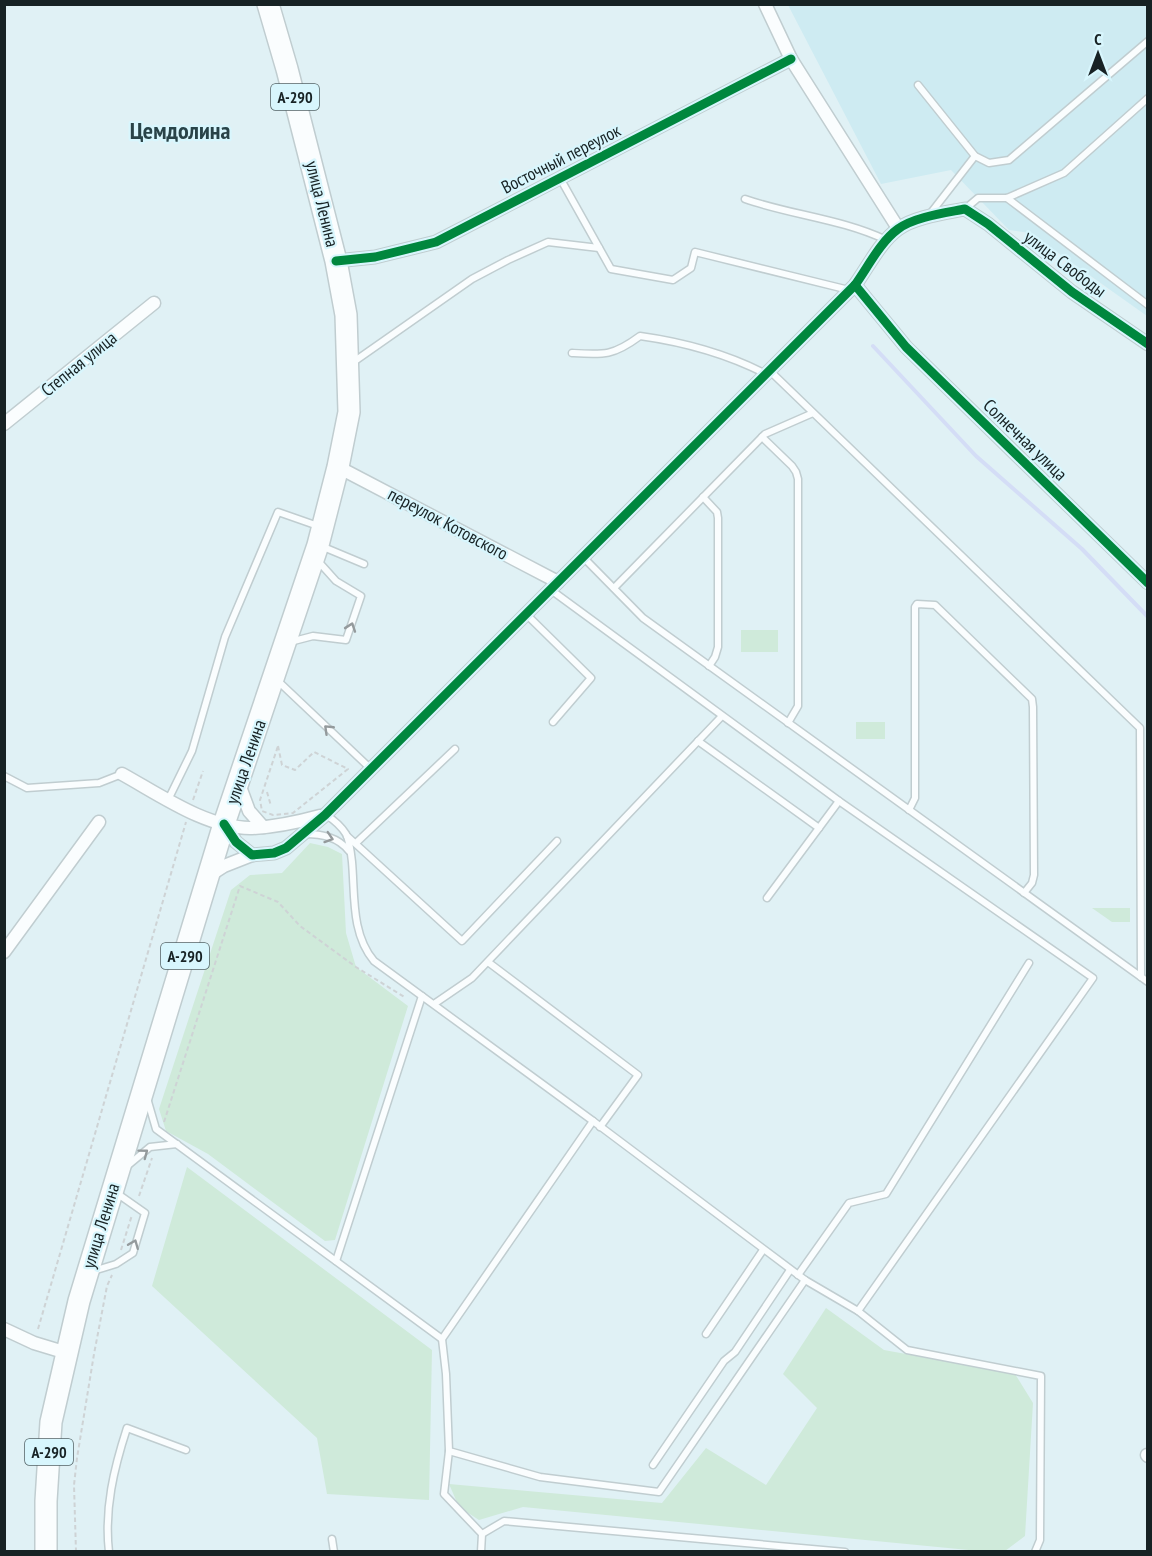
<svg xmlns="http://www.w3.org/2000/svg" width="1152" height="1556" font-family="'PT Sans Narrow',sans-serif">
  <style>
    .built { fill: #ceebf2 }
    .green { fill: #cfeada }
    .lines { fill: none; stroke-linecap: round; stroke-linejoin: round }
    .stream { stroke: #d4ddf6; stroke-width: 4 }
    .lane-casing { stroke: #c0cdd0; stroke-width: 9 }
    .street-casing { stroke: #c0cdd0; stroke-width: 15 }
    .highway-casing { stroke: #c0cdd0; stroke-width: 24 }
    .path { stroke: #ced3d5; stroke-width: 2; stroke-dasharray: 4.5 3; stroke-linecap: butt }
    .lane { stroke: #fafdfe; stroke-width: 6 }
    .street { stroke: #fafdfe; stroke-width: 12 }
    .highway { stroke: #fafdfe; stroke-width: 21 }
    .cycleway-casing { stroke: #d8f6fd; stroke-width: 13 }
    .cycleway { stroke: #00873e; stroke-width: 9 }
    .oneway { stroke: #949a9c }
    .labels { text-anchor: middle; stroke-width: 4.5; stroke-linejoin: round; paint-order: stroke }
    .shield { fill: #d8f6fd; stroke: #516265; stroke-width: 1.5 }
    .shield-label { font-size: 16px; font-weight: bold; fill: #172224 }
    .street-label { font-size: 18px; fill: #172224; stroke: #d8f6fd }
    .district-label { font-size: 24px; font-weight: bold; fill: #294348; stroke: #d8f6fd }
  </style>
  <rect width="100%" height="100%" fill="#e0f1f5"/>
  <path class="built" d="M788,5H1147V316L1030,233L1009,230L951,170L881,184Z"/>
  <g class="green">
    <rect x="741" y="630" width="37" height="22"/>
    <rect x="856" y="722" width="29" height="17"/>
    <path d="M310,843L328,847L342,854L346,933L356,967L408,1006L335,1240L325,1241L208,1154L166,1131L159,1109L231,890L250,875L282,873Z"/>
    <path d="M1092,908H1130V922H1112Z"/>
    <path d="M187,1167L432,1350L429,1500L327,1494L317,1438L152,1286Z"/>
    <path d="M826,1308L884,1350L1015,1374L1033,1403L1025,1536L1005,1551H979L523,1507L479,1520L459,1507L449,1484L662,1503L706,1448L766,1485L817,1408L783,1374Z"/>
  </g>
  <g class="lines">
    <path class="stream" d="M873,346L976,456L1082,549L1148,617"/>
    <g class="lane-casing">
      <g id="lane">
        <path d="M918,85L975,156L989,163L1009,160L1148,41"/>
        <path d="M560,178L611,269L673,280L691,268L695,252L849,290"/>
        <path d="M1007,198L1148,305"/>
        <path d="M745,199C791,215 842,219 886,240"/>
        <path d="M965,209L978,198H1007L1064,173L1148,98"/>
        <path d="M930,214L975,156"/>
        <path d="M572,353C604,355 613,356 640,336C683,342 727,354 766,374"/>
        <path d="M352,363L472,279L508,260L548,242L599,248"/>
        <path d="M770,371L1140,728L1141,977"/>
        <path d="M762,437L792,466L796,472L798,479V706L788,723"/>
        <path d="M703,497L717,512L718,518V647L715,657L709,666"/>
        <path d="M321,546L364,564"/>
        <path d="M583,557L643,618L1148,982"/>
        <path d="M614,588L765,434L813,413"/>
        <path d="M551,590L839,801L1093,978L858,1311L805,1280"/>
        <path d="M527,615L591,678L553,722"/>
        <path d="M290,642L313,636L346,640L361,596L336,581L318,561"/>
        <path d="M278,681L371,769"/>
        <path d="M698,741L819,828"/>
        <path d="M4,776L27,788L99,783L122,774"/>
        <path d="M168,800L192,751L225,637L278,512L318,526"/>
        <path d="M909,810L915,798V607L917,604L935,605L1032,699L1033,707L1034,875L1032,883L1024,893"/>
        <path d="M305,834C322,834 338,837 349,851"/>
        <path d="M347,836L462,941L557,841"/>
        <path d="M356,843L455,749"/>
        <path d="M767,898L839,801"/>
        <path d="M488,962L638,1075L600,1127"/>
        <path d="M434,1004L472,978L722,716"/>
        <path d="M147,1098L156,1129L442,1339L593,1121L374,961C351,934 355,895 352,862C351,853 350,842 346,834C341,826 334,820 326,815"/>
        <path d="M126,1167L150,1147L177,1144"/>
        <path d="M336,1261L422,996"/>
        <path d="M93,1271L116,1264L133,1253L145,1213L115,1192"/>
        <path d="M798,1275L849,1203L886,1194L1029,963"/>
        <path d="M858,1311L907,1350L1041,1376L1040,1540L1035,1552"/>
        <path d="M706,1334L763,1250"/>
        <path d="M442,1339L446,1374L449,1451L540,1477L659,1492L805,1280L593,1121"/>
        <path d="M449,1451L444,1494L482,1534L481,1552"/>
        <path d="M653,1465L724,1361L735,1352L790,1270"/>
        <path d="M482,1534L504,1521L845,1552"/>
        <path d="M332,1539L334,1552"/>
        <path d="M109,1552C104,1509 114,1468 127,1428L186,1450"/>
      </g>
    </g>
    <g class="street-casing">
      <g id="street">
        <path d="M765,4L791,59L898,228"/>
        <path d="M336,261L375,257L436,242L791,59"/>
        <path d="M855,285L906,347L1148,583"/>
        <path d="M4,424L154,303"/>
        <path d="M338,467L558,582"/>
        <path d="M122,774C160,795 208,829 252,828C276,827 298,822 320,816"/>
        <path d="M239,784L249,811L263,827"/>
        <path d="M224,824L236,842L252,855L274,853L286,848L325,815L855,285C868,267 880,242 898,229C914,217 945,213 965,209L988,224L1072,292L1148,344"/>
        <path d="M210,875L224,866L252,855"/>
        <path d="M4,952L99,822"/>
        <path d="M4,1329L34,1343L67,1353"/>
        <path d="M1147,1455L1148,1456"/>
      </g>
    </g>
    <g class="highway-casing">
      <path id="highway" d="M46,1552V1501L51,1422L79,1301L224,824L318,545L338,467L349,412L346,315L336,261L287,69L268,4"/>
    </g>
    <g class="path">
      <path d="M278,746L282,765L295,770L314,752L348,769L293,813L273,815L262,811L260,800Z"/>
      <path d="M267,792L271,806"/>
      <path d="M193,800L203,771"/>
      <path d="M164,1122L240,886L278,902L300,926L356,967L406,998"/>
      <path d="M139,1196L152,1158"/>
      <path d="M121,1250L132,1215"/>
      <path d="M38,1329L186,822"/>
      <path d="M76,1552L74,1485L77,1458L94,1354L107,1286L112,1275"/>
    </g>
    <use href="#lane" class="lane"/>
    <use href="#street" class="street"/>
    <use href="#highway" class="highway"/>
    <g class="cycleway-casing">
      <g id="cycleway">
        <path d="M336,261L375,257L436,242L791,59"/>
        <path d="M855,285L906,347L1148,583"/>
        <path d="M224,824L236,842L252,855L274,853L286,848L325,815L855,285C868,267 880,242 898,229C914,217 945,213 965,209L988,224L1072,292L1148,344"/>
      </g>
    </g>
    <use href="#cycleway" class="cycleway"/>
  </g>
  <defs><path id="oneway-chevron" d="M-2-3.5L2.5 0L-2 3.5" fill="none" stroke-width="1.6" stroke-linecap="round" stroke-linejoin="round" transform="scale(1.5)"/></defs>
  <g class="oneway">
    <use href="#oneway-chevron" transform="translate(351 627) rotate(-71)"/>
    <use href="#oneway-chevron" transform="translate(328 729) rotate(-136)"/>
    <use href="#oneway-chevron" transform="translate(329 838) rotate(18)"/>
    <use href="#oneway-chevron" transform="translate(144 1153) rotate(-37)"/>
    <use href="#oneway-chevron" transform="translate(134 1244) rotate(-68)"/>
  </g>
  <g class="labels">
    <g class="shield">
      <rect x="271" y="84" width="48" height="26" rx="4.5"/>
      <rect x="161" y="943" width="48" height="26" rx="4.5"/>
      <rect x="25" y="1439" width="48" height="26" rx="4.5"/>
    </g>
    <g class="shield-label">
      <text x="295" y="103">А-290</text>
      <text x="185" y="962">А-290</text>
      <text x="49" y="1458">А-290</text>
    </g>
    <g class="street-label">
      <text transform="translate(561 159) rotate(-27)" y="6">Восточный переулок</text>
      <text transform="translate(322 204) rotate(76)" y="6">улица Ленина</text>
      <text transform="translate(1065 264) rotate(37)" y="6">улица Свободы</text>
      <text transform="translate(79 364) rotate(-39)" y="6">Степная улица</text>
      <text transform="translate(1025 440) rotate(44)" y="6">Солнечная улица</text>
      <text transform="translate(448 524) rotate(28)" y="6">переулок Котовского</text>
      <text transform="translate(246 762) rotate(-71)" y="6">улица Ленина</text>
      <text transform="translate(101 1226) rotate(-73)" y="6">улица Ленина</text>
    </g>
    <g class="district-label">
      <text x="180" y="139">Цемдолина</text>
    </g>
  </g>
  <rect width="1152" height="1556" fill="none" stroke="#172224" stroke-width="12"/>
  <g transform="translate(1098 54)" stroke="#d8f6fd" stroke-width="4.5" paint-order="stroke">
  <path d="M0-4.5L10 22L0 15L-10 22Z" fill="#172224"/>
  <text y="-9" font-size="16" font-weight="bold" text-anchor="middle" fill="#172224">С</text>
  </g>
</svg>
